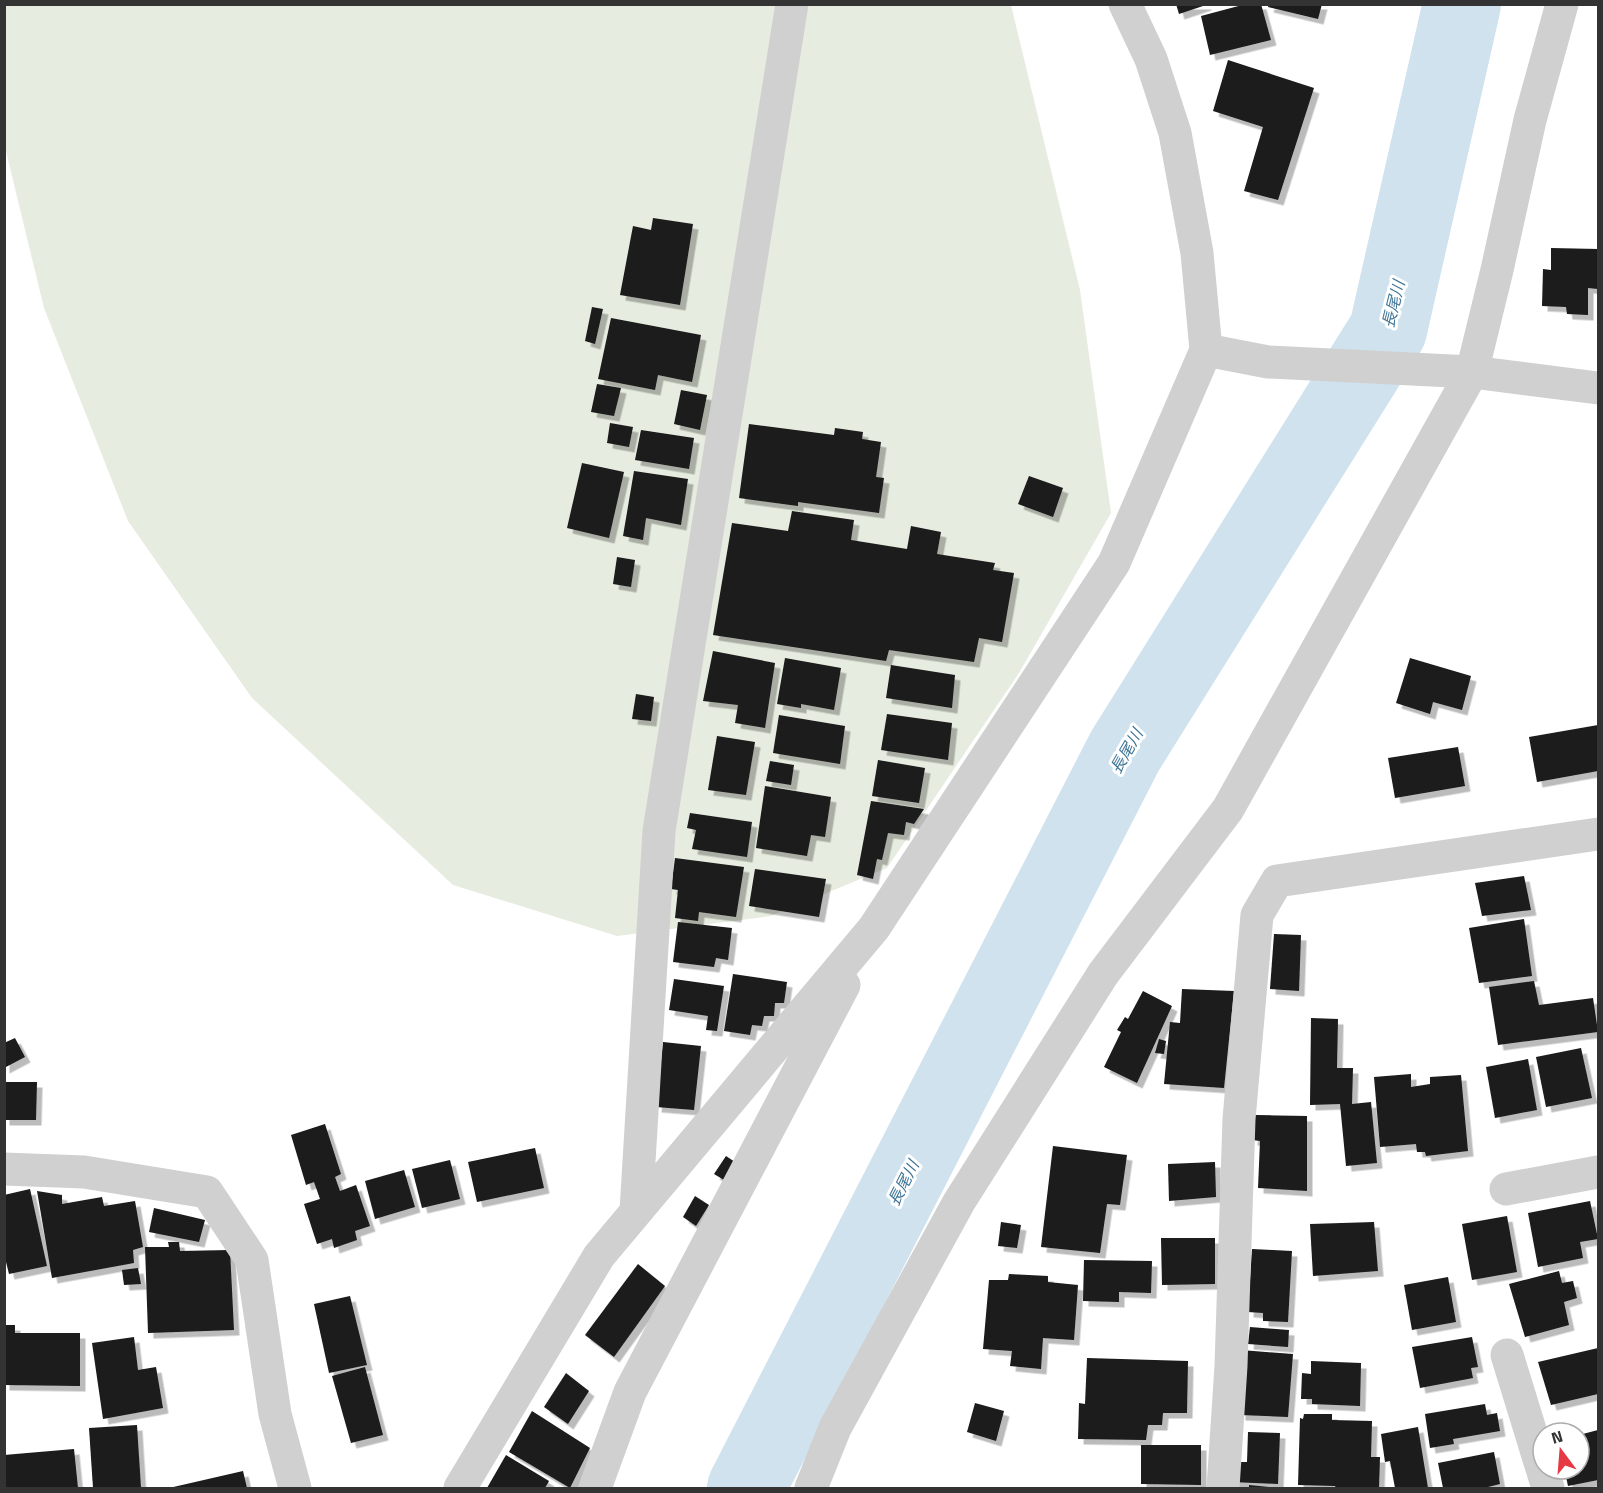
<svg xmlns="http://www.w3.org/2000/svg" width="1603" height="1493" font-family="'Titillium Web','Noto Sans JP',sans-serif">
  <style>
    .green { fill: #e6ecdf }
    .lines { fill: none; stroke-linecap: round; stroke-linejoin: round }
    .river { stroke: #cfe2ee; stroke-width: 78 }
    .building { fill: #1a1a1a; filter: url(#shadow) }
    .minor { stroke: #d0d0d0; stroke-width: 33 }
    .labels { text-anchor: middle; stroke-width: 6; stroke-linejoin: round; paint-order: stroke }
    .water-label { font-size: 16px; font-style: italic; fill: #3f7597; stroke: #fff }
  </style>
  <defs>
    <filter id="shadow"><feDropShadow dx="5.5" dy="5.5" stdDeviation="0" flood-color="#0004"/></filter>
  </defs>
  <rect width="100%" height="100%" fill="#fff"/>
  <path class="green" d="M4,5H1011L1080,290L1111,513L1019,673L887,868L771,916L617,936L453,885L252,698L128,521L44,308L5,147Z"/>
  <g class="lines">
    <path class="river" d="M746,1488L1125,751L1388,330L1462,4"/>
  </g>
  <g class="building">
    <path d="M1176,4H1206V5L1179,14Z"/>
    <path d="M1246,4H1261L1271,40L1210,55L1201,16Z"/>
    <path d="M1269,4H1322L1318,19L1268,7Z"/>
    <path d="M1228,60L1314,88L1278,200L1244,191L1263,127L1213,111Z"/>
    <path d="M653,218L693,224L680,305L620,295L633,226L651,230Z"/>
    <path d="M1551,248L1598,249V289L1588,288V315L1567,314L1566,307L1542,306L1543,269L1551,270Z"/>
    <path d="M592,307L603,309L595,344L585,341Z"/>
    <path d="M611,318L701,335L692,382L658,375L655,390L598,379Z"/>
    <path d="M597,384L621,388L614,416L591,412Z"/>
    <path d="M681,390L707,395L700,430L674,424Z"/>
    <path d="M610,423L633,427L629,447L607,443Z"/>
    <path d="M749,424L834,435L835,428L863,432L862,439L881,442L876,477L884,478L879,513L798,502V506L739,498Z"/>
    <path d="M641,430L694,438L689,469L635,460Z"/>
    <path d="M582,463L624,472L609,538L567,528Z"/>
    <path d="M634,471L688,479L681,525L646,518L643,540L623,536Z"/>
    <path d="M1029,476L1063,488L1053,517L1018,504Z"/>
    <path d="M792,511L854,520L851,540L907,549L911,526L941,532L937,554L995,563L993,570L1014,573L1002,642L979,638L974,662L889,650L886,661L713,635L732,523L788,531Z"/>
    <path d="M617,557L635,560L631,587L613,584Z"/>
    <path d="M713,651L775,663L765,728L735,723L738,705L703,701Z"/>
    <path d="M785,658L841,668L834,710L801,704V708L777,704Z"/>
    <path d="M1410,658L1471,676L1462,710L1433,702L1430,714L1396,703Z"/>
    <path d="M891,665L955,675L952,708L886,698Z"/>
    <path d="M636,694L654,697L651,721L632,719Z"/>
    <path d="M887,714L952,723L948,760L881,750Z"/>
    <path d="M779,715L845,726L840,764L773,753Z"/>
    <path d="M1598,725V771L1537,782L1529,737Z"/>
    <path d="M717,736L755,742L746,795L708,790Z"/>
    <path d="M1458,747L1465,786L1395,798L1388,758Z"/>
    <path d="M878,760L925,768L919,803L872,796Z"/>
    <path d="M770,761L794,765L791,785L766,781Z"/>
    <path d="M765,786L831,797L825,837L811,835L807,856L756,848Z"/>
    <path d="M871,801L924,809L914,824L906,822L904,835L888,833L882,860L877,859L873,879L857,875Z"/>
    <path d="M690,813L752,822L747,857L692,849L696,830L687,828Z"/>
    <path d="M675,858L744,867L736,917L699,912L698,921L675,918L678,890L671,889Z"/>
    <path d="M755,869L826,879L819,917L749,906Z"/>
    <path d="M1524,876L1531,910L1482,916L1475,883Z"/>
    <path d="M1524,919L1532,976L1479,983L1469,928Z"/>
    <path d="M678,922L732,928L728,960L716,958L714,967L673,962Z"/>
    <path d="M1274,934L1301,935L1299,991L1270,989Z"/>
    <path d="M733,974L787,982L784,1003H775L774,1016H764L762,1026L752,1025L750,1035L724,1031Z"/>
    <path d="M674,979L724,986L717,1031L706,1030L708,1016L669,1010Z"/>
    <path d="M1534,981L1539,1005L1593,998L1598,1032L1498,1045L1489,987Z"/>
    <path d="M1182,989L1234,991L1224,1088L1164,1084L1170,1022L1180,1023Z"/>
    <path d="M1143,991L1172,1006L1137,1083L1104,1067L1121,1032L1117,1030L1125,1017L1128,1019Z"/>
    <path d="M1311,1018L1338,1019L1337,1068H1353L1352,1104L1371,1102L1377,1163L1346,1166L1340,1104L1310,1105Z"/>
    <path d="M15,1038L25,1057L4,1068V1043Z"/>
    <path d="M1159,1039L1166,1041L1164,1054L1155,1053Z"/>
    <path d="M663,1042L701,1046L694,1110L656,1107Z"/>
    <path d="M1581,1048L1592,1098L1546,1107L1536,1057Z"/>
    <path d="M1528,1059L1537,1110L1495,1118L1486,1067Z"/>
    <path d="M1411,1074V1087L1430,1084V1077L1461,1075L1468,1151L1426,1156L1425,1152H1417L1416,1144L1380,1147L1374,1077Z"/>
    <path d="M4,1082H37L36,1120H4Z"/>
    <path d="M1254,1115L1307,1116V1191L1258,1188L1260,1141L1252,1140Z"/>
    <path d="M325,1124L341,1174L335,1177L340,1191L356,1185L370,1226L355,1231L357,1240L334,1248L332,1239L317,1244L304,1204L320,1199L314,1182L306,1185L291,1135Z"/>
    <path d="M1053,1146L1127,1155L1120,1205L1107,1204L1100,1253L1041,1247Z"/>
    <path d="M535,1148L544,1188L477,1202L468,1162Z"/>
    <path d="M726,1156L735,1162L724,1180L714,1174Z"/>
    <path d="M450,1160L460,1199L422,1208L412,1169Z"/>
    <path d="M1215,1162L1216,1197L1169,1201L1168,1164Z"/>
    <path d="M404,1170L415,1207L375,1219L365,1181Z"/>
    <path d="M30,1189L47,1266L9,1274L4,1254V1195Z"/>
    <path d="M37,1191L62,1195V1204L102,1197L104,1206L135,1201L143,1247L133,1250L134,1263L52,1278Z"/>
    <path d="M695,1196L709,1205L696,1226L683,1217Z"/>
    <path d="M1590,1201L1598,1239L1580,1242L1583,1258L1538,1267L1528,1213Z"/>
    <path d="M154,1208L205,1220L199,1242L149,1232Z"/>
    <path d="M1507,1216L1517,1272L1472,1280L1462,1224Z"/>
    <path d="M1001,1222L1021,1225L1017,1248L998,1246Z"/>
    <path d="M1374,1222L1378,1271L1313,1276L1310,1224Z"/>
    <path d="M1161,1238H1215V1284L1162,1285Z"/>
    <path d="M168,1242H179L180,1251L230,1250L234,1330L148,1333L145,1247H169Z"/>
    <path d="M1252,1249L1292,1251L1288,1322L1263,1321V1313L1248,1312Z"/>
    <path d="M1084,1260L1152,1261L1151,1293L1119,1292V1302L1083,1301Z"/>
    <path d="M638,1264L665,1286L614,1357L585,1335Z"/>
    <path d="M138,1268L141,1284L124,1285L122,1270Z"/>
    <path d="M1559,1271L1562,1283L1573,1281L1577,1298L1564,1302L1569,1325L1525,1337L1509,1284Z"/>
    <path d="M1009,1274L1048,1276V1282L1078,1285L1074,1340L1043,1338L1041,1369L1010,1366L1012,1351L983,1349L989,1280H1008Z"/>
    <path d="M1448,1277L1456,1322L1412,1330L1404,1285Z"/>
    <path d="M350,1296L367,1365L329,1373L314,1304Z"/>
    <path d="M4,1325H15V1333H80V1386L4,1385Z"/>
    <path d="M1250,1327L1289,1330L1288,1347L1248,1344Z"/>
    <path d="M134,1337L138,1370L156,1367L163,1408L103,1419L92,1343Z"/>
    <path d="M1472,1337L1478,1367L1471,1368L1473,1378L1420,1388L1412,1347Z"/>
    <path d="M1598,1348V1394L1551,1405L1538,1362Z"/>
    <path d="M1241,1350L1293,1354L1288,1417L1240,1415Z"/>
    <path d="M1087,1358L1188,1361L1187,1413H1163L1162,1425H1148L1146,1440L1078,1439L1079,1403L1085,1404Z"/>
    <path d="M1311,1361L1361,1363L1360,1406L1312,1404V1399H1301L1302,1373L1311,1374Z"/>
    <path d="M365,1367L383,1435L351,1443L332,1376Z"/>
    <path d="M566,1373L589,1391L568,1424L544,1407Z"/>
    <path d="M975,1403L1004,1411L996,1441L967,1432Z"/>
    <path d="M1485,1404L1487,1415L1497,1413L1500,1431L1453,1439L1454,1444L1430,1448L1425,1414Z"/>
    <path d="M532,1411L590,1448L570,1488L509,1452Z"/>
    <path d="M1304,1414H1332V1420L1372,1421L1371,1457H1380L1379,1488H1336L1335,1486L1298,1485L1300,1418L1303,1419Z"/>
    <path d="M137,1425L141,1488H93L89,1428Z"/>
    <path d="M1418,1427L1428,1488H1395L1390,1461L1385,1462L1381,1434Z"/>
    <path d="M1598,1430V1480L1568,1486L1565,1472L1560,1473L1559,1469H1579V1435Z"/>
    <path d="M1248,1432L1280,1433L1278,1484L1232,1482L1233,1462H1247Z"/>
    <path d="M1141,1445H1201V1485L1141,1484Z"/>
    <path d="M74,1449L78,1488H4V1455Z"/>
    <path d="M1494,1452L1500,1484L1488,1487V1488H1443L1438,1463Z"/>
    <path d="M506,1455L549,1481L545,1488H487Z"/>
    <path d="M243,1471L247,1488H169Z"/>
    <path d="M1249,1485L1269,1487V1488H1249Z"/>
  </g>
  <g class="lines">
    <g class="minor">
      <path d="M1206,350L1268,362L1472,372L1598,388"/>
      <path d="M4,1169L84,1172L207,1192L252,1260L275,1414L295,1488"/>
      <path d="M1506,1189L1598,1172"/>
      <path d="M636,1211L659,831L792,4"/>
      <path d="M1507,1355L1548,1488"/>
      <path d="M460,1488L599,1256L874,928L1114,563L1206,350L1197,253L1175,133L1151,59L1125,4"/>
      <path d="M595,1488L630,1392L844,985"/>
      <path d="M811,1488L835,1428L959,1202L1103,974L1228,809L1472,372L1497,270L1530,120L1562,4"/>
      <path d="M1223,1488L1231,1366L1239,1119L1257,915L1277,881L1598,834"/>
    </g>
  </g>
  <g class="labels">
    <g class="water-label">
      <text transform="translate(1393 304) rotate(-76)" y="6">長尾川</text>
      <text transform="translate(1126 751) rotate(-60)" y="6">長尾川</text>
      <text transform="translate(903 1183) rotate(-63)" y="6">長尾川</text>
    </g>
  </g>
  <rect width="1603" height="1493" fill="none" stroke="#333333" stroke-width="12"/>
  <g transform="translate(1561 1451) rotate(344)"><circle r="28" fill="#ffffff" stroke="#adadad" stroke-width="1.5"/>
  <path d="M0-4.5L10 22L0 15L-10 22Z" fill="#e63946"/>
  <text y="-9" font-size="16" font-weight="bold" text-anchor="middle" fill="#333333">N</text>
  </g>
</svg>
